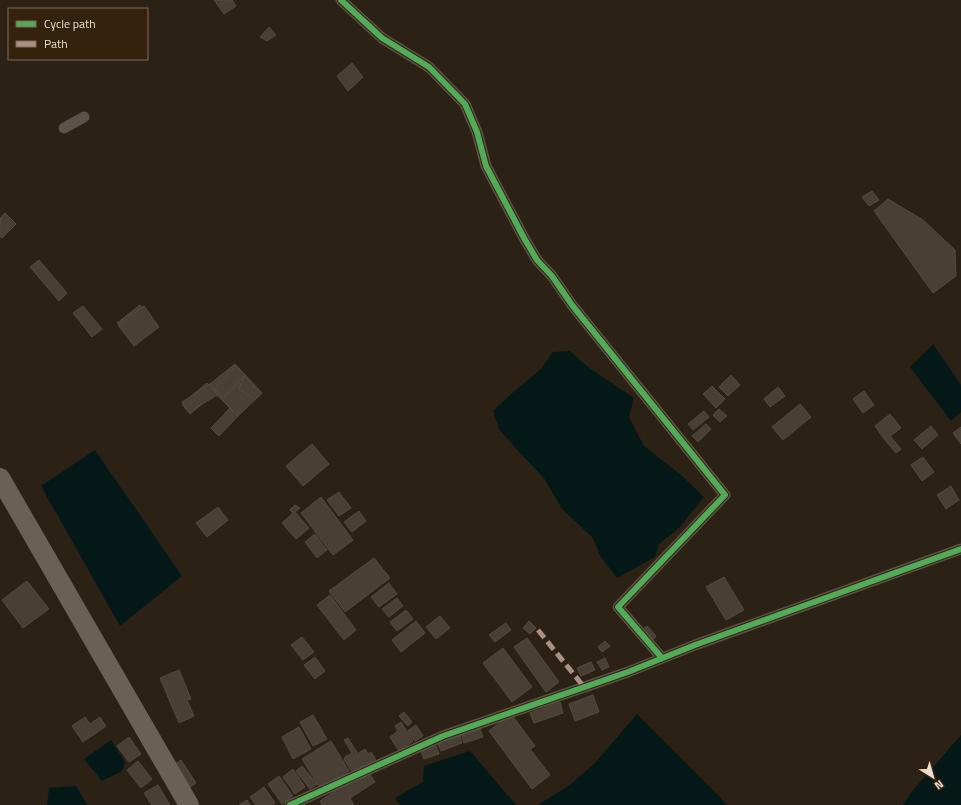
<svg xmlns="http://www.w3.org/2000/svg" width="961" height="805" font-family="'Titillium Web',sans-serif">
  <style>
    .water { fill: #041818 }
    .building { fill: #483f35; stroke: #544a42 }
    .lines { fill: none; stroke-linecap: round; stroke-linejoin: round }
    .street { stroke: #5b534b; stroke-width: 11 }
    .highway { stroke: #6a6155; stroke-width: 20 }
    .quiet { stroke: #ac8f84; stroke-width: 5; stroke-dasharray: 10 5; stroke-linecap: butt }
    .cycleway-casing { stroke: #35220c; stroke-width: 8 }
    .cycleway { stroke: #51ab58; stroke-width: 6 }
  </style>
  <rect width="100%" height="100%" fill="#2c2115"/>
  <g class="water">
    <path d="M933,344L961,385V412L951,421L910,367Z"/>
    <path d="M570,351L588,367L634,398L629,417L644,446L681,475L704,497L678,529L659,544L655,557L617,578L601,557L592,537L562,509L544,478L518,451L499,429L493,411L510,395L541,369L553,352Z"/>
    <path d="M95,450L182,576L120,626L41,486Z"/>
    <path d="M637,714L720,797L727,805H538L571,784L595,763Z"/>
    <path d="M961,735V805H903L909,795Z"/>
    <path d="M111,740L125,762L122,771L102,781L84,759Z"/>
    <path d="M470,751L516,805H400L395,798L423,782L424,766Z"/>
    <path d="M76,786L87,805H47L49,788Z"/>
  </g>
  <g class="building">
    <path d="M214,0H232L236,6L224,14Z"/>
    <path d="M269,27L276,35L267,41L260,37Z"/>
    <path d="M352,63L363,77L348,91L337,76Z"/>
    <path d="M872,191L879,200L869,206L862,197Z"/>
    <path d="M888,199L923,220L955,250L956,276L933,293L874,211Z"/>
    <path d="M5,213L16,224L2,238L0,236V218Z"/>
    <path d="M39,260L67,293L59,301L30,267Z"/>
    <path d="M140,305L158,326L135,345L117,323Z"/>
    <path d="M83,306L102,329L92,337L73,313Z"/>
    <path d="M144,306L159,327L134,346L118,325Z"/>
    <path d="M235,364L262,393L238,416L217,395L210,384Z"/>
    <path d="M236,366L245,375L223,398L214,389Z"/>
    <path d="M245,375L260,393L255,400L239,389Z"/>
    <path d="M731,375L740,385L728,396L719,387Z"/>
    <path d="M207,383L216,393L190,414L182,404Z"/>
    <path d="M210,384L217,395L189,412L182,402Z"/>
    <path d="M712,386L725,399L716,408L703,394Z"/>
    <path d="M778,387L785,396L770,407L764,399Z"/>
    <path d="M864,391L874,405L863,413L853,399Z"/>
    <path d="M800,404L811,417L783,440L772,427Z"/>
    <path d="M230,408L238,416L219,436L211,428Z"/>
    <path d="M719,409L727,416L720,422L713,415Z"/>
    <path d="M704,411L709,417L693,430L688,424Z"/>
    <path d="M890,414L901,428L885,440L875,426Z"/>
    <path d="M706,424L711,429L698,442L692,436Z"/>
    <path d="M931,426L938,435L922,449L914,440Z"/>
    <path d="M961,427V444L953,433Z"/>
    <path d="M890,436L901,449L896,453L885,440Z"/>
    <path d="M312,444L329,464L303,486L286,466Z"/>
    <path d="M923,457L934,472L922,481L911,465Z"/>
    <path d="M951,486L959,500L946,509L937,495Z"/>
    <path d="M339,492L351,508L339,516L327,500Z"/>
    <path d="M321,497L353,540L333,555L301,513Z"/>
    <path d="M295,505L300,508L295,512L309,528L296,539L282,523L293,513L290,510Z"/>
    <path d="M218,507L228,520L207,537L196,523Z"/>
    <path d="M359,511L366,521L352,532L344,522Z"/>
    <path d="M315,534L327,550L317,558L305,542Z"/>
    <path d="M374,558L390,578L345,612L329,591Z"/>
    <path d="M724,577L744,610L726,620L706,587Z"/>
    <path d="M27,581L49,609L23,628L2,600Z"/>
    <path d="M389,583L397,594L379,607L371,597Z"/>
    <path d="M330,595L356,630L344,640L317,605Z"/>
    <path d="M397,598L403,606L389,617L382,609Z"/>
    <path d="M406,610L413,619L397,631L390,622Z"/>
    <path d="M440,616L450,628L436,639L426,627Z"/>
    <path d="M416,621L425,633L401,652L392,640Z"/>
    <path d="M529,621L536,628L530,634L523,628Z"/>
    <path d="M506,623L511,630L495,642L489,635Z"/>
    <path d="M647,626L656,636L652,641L642,630Z"/>
    <path d="M302,637L314,652L303,660L291,645Z"/>
    <path d="M527,638L559,682L546,692L514,647Z"/>
    <path d="M605,641L610,646L602,652L598,647Z"/>
    <path d="M503,648L532,687L512,702L483,663Z"/>
    <path d="M315,657L325,671L315,679L304,665Z"/>
    <path d="M605,658L609,667L602,670L597,662Z"/>
    <path d="M591,662L595,670L581,676L577,668Z"/>
    <path d="M179,670L191,699L187,700L194,716L179,723L160,678Z"/>
    <path d="M593,695L599,712L575,721L569,704Z"/>
    <path d="M560,702L563,713L534,723L530,713Z"/>
    <path d="M404,712L412,722L408,726L399,716Z"/>
    <path d="M511,714L535,746L530,749L550,775L532,789L489,731Z"/>
    <path d="M313,715L327,739L313,746L300,722Z"/>
    <path d="M85,717L90,724L100,717L106,726L83,742L72,726Z"/>
    <path d="M401,722L413,741L399,751L390,737L398,731L395,726Z"/>
    <path d="M416,725L423,736L415,741L408,731Z"/>
    <path d="M299,727L311,749L293,759L282,737Z"/>
    <path d="M480,729L483,737L464,743L462,736Z"/>
    <path d="M460,736L462,743L441,751L438,744Z"/>
    <path d="M129,737L141,754L129,762L117,746Z"/>
    <path d="M348,738L365,765L352,772L344,759L345,757L352,753L344,740Z"/>
    <path d="M331,741L349,771L320,788L302,759Z"/>
    <path d="M436,746L439,754L424,759L421,751Z"/>
    <path d="M365,749L368,754L371,752L376,760L367,766L359,753Z"/>
    <path d="M181,760L196,783L186,790L171,767Z"/>
    <path d="M138,761L152,779L141,788L127,770Z"/>
    <path d="M302,766L317,784L310,789L296,771Z"/>
    <path d="M293,769L305,787L295,794L283,777Z"/>
    <path d="M367,770L375,782L350,798L354,805H322L320,801Z"/>
    <path d="M279,776L293,796L282,804L268,784Z"/>
    <path d="M158,785L170,805H152L144,793Z"/>
    <path d="M264,787L275,803L272,805H256L250,797Z"/>
    <path d="M247,800L250,805H239Z"/>
  </g>
  <g class="lines">
    <g class="street">
      <path d="M341,0L382,38L429,67L465,104L477,132L486,166L524,238L537,260L552,276L572,305L725,495L618,607L662,658"/>
      <path d="M64,128L84,117"/>
      <path d="M290,805L443,736L628,672L695,645L961,549"/>
    </g>
    <path class="highway" d="M0,478L189,805"/>
    <path class="quiet" d="M538,630L584,687"/>
    <g class="cycleway-casing">
      <g id="cycleway">
        <path d="M341,0L382,38L429,67L465,104L477,132L486,166L524,238L537,260L552,276L572,305L725,495L618,607L662,658"/>
        <path d="M290,805L443,736L628,672L695,645L961,549"/>
      </g>
    </g>
    <use href="#cycleway" class="cycleway"/>
  </g>
  <rect x="8" y="8" width="140" height="52" fill="#35220c" stroke="#7e6d5b"/>
  <rect x="16" y="21" width="20" height="6" fill="#51ab58" stroke="#7e6d5b"/>
  <text x="44" y="28" font-size="12" fill="#ebded1">Cycle path</text>
  <rect x="16" y="41" width="20" height="6" fill="#ac8f84" stroke="#7e6d5b"/>
  <text x="44" y="48" font-size="12" fill="#ebded1">Path</text>
  <g transform="translate(933 777) rotate(143)" stroke="#35220c" stroke-width="3" paint-order="stroke">
  <path d="M0-3L7 15L0 10L-7 15Z" fill="#ebded1"/>
  <text y="-6" font-size="11" font-weight="bold" text-anchor="middle" fill="#ebded1">N</text>
  </g>
</svg>
